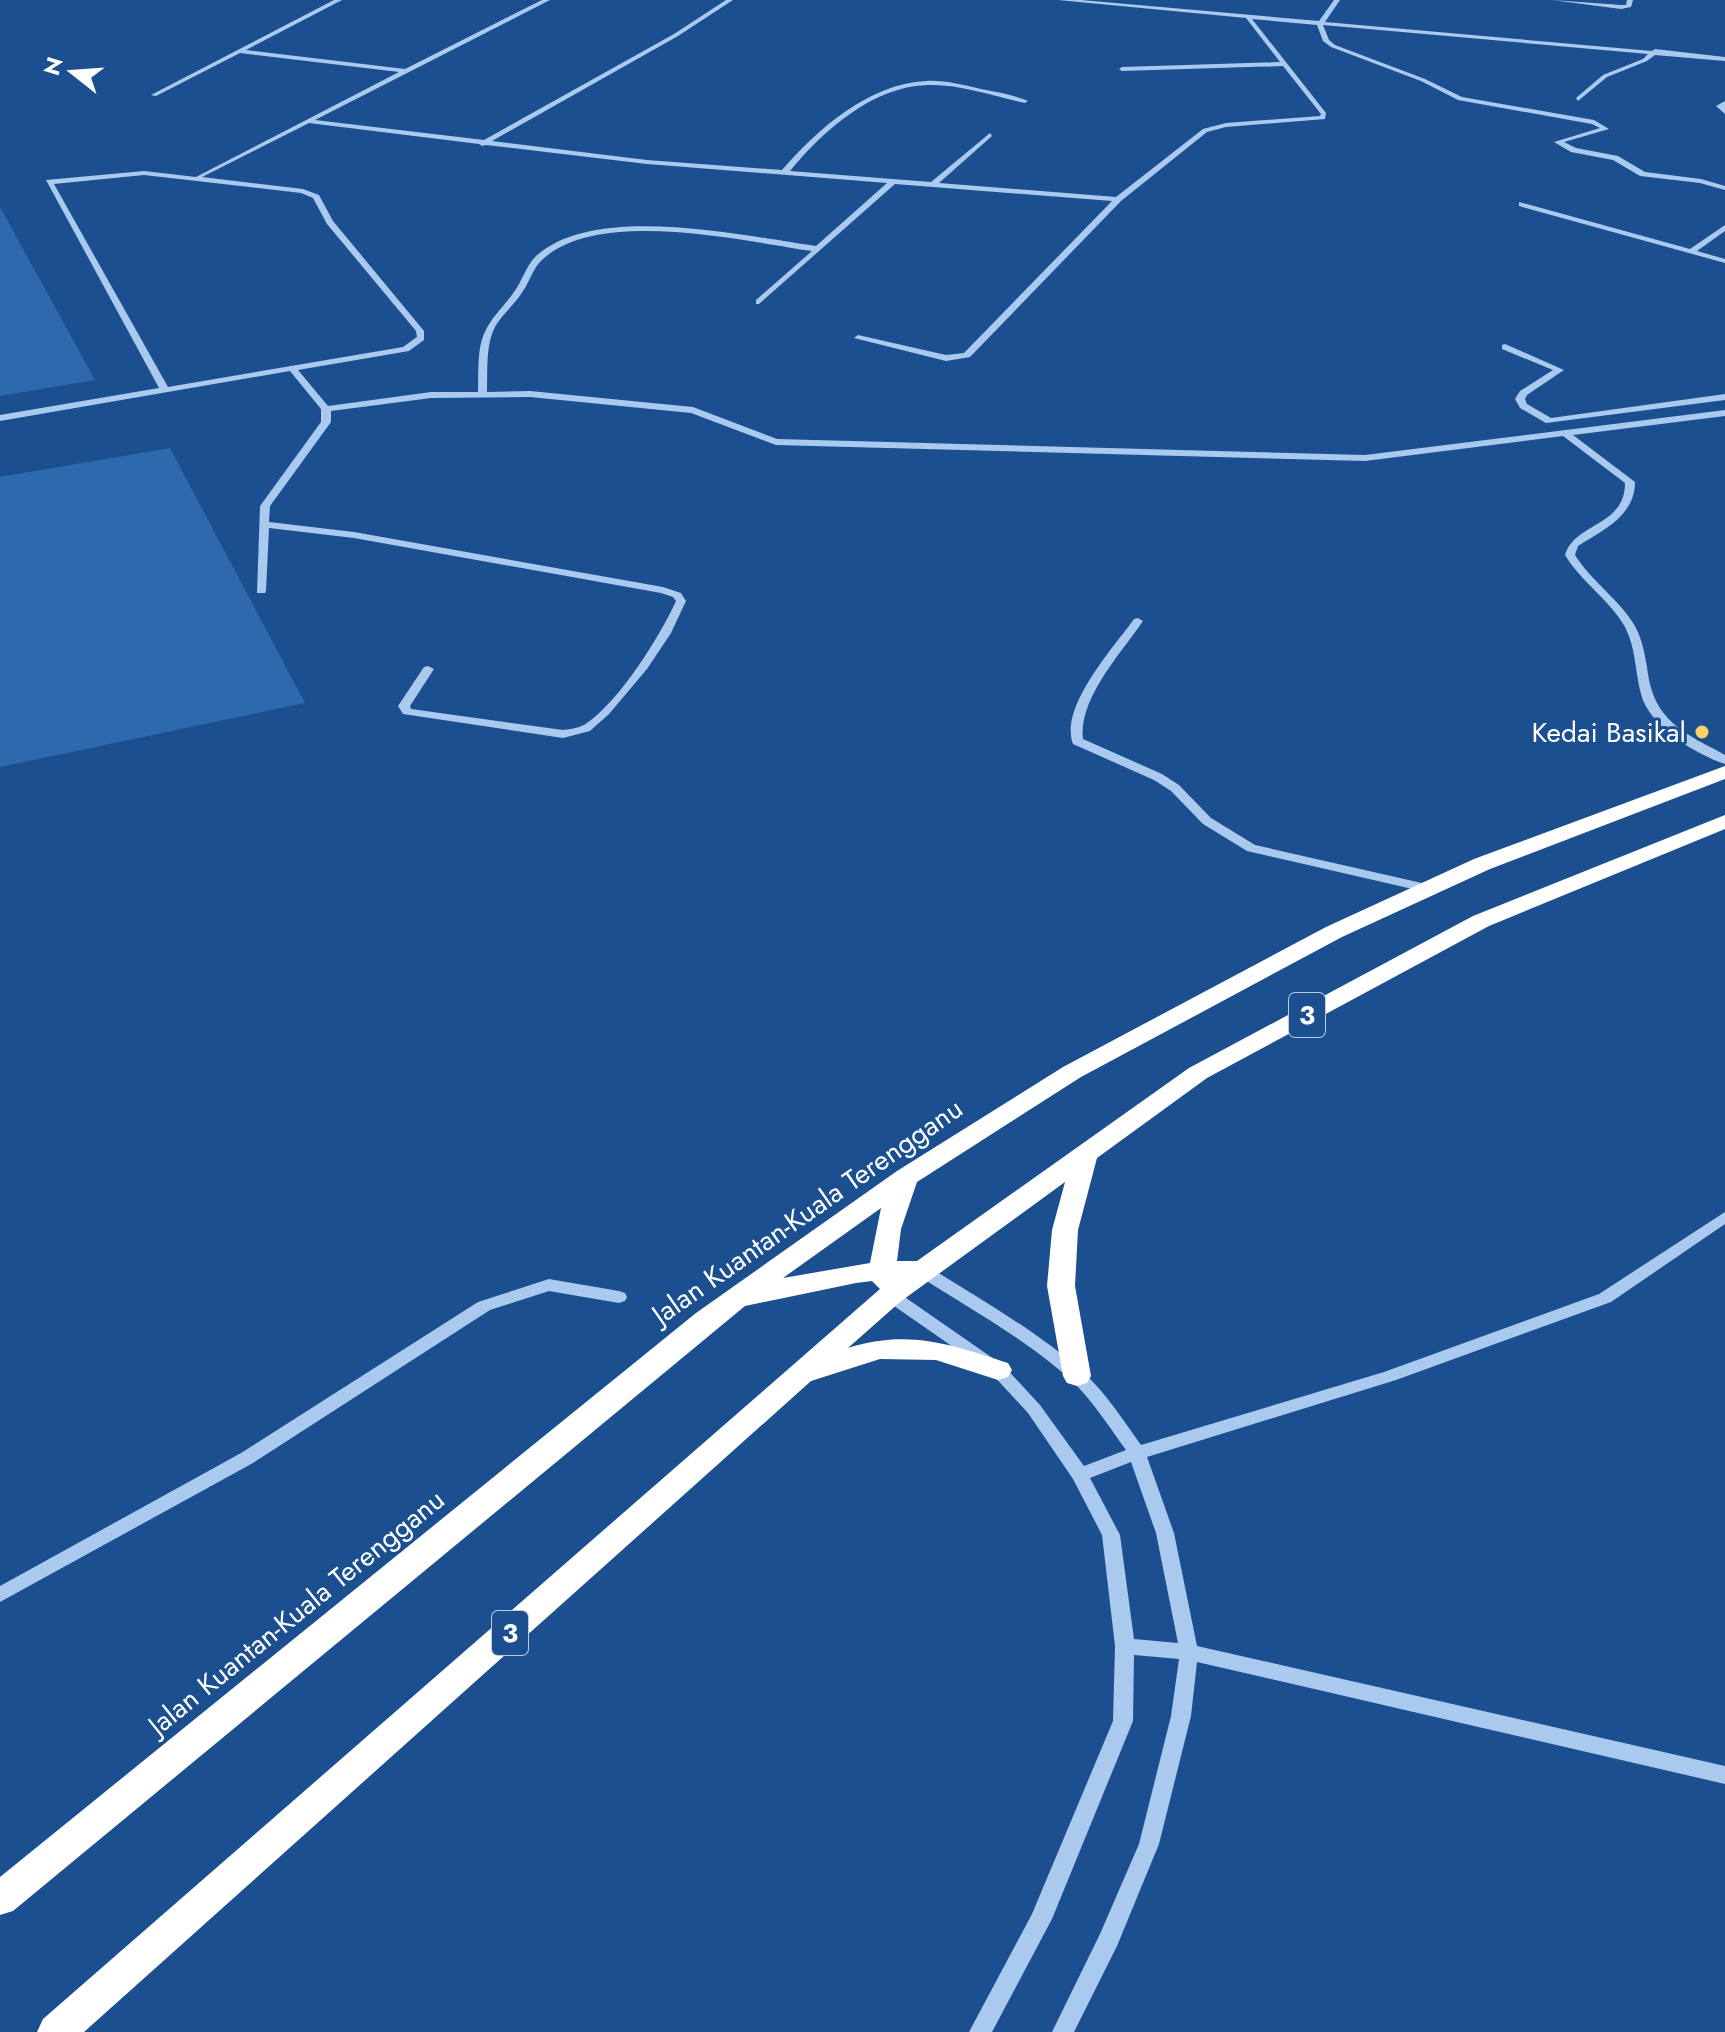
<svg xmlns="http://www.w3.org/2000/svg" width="1725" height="2032" font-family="Jost,sans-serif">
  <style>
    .green { fill: #2e69ad }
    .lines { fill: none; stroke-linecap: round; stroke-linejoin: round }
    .minor { fill: #a9c9ee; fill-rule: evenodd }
    .highway { fill: #fff; fill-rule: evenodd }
    .poi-dot { fill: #ffd166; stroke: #1b4f8f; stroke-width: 3 }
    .labels { text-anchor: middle; stroke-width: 6; stroke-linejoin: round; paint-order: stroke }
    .shield { fill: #1b4f8f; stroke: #bbcadd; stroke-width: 2 }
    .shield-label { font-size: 26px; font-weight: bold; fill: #fff }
    .poi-label { font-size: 28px; fill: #fff; stroke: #1b4f8f; text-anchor: end }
    .street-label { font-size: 28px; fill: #fff; stroke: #1b4f8f }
  </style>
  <rect width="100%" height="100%" fill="#1b4f8f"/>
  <g class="green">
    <path d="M0,207L95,380L0,396Z"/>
    <path d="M170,448L305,703L0,767V477Z"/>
  </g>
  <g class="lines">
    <g class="minor">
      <path d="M334,0H342L246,50L405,69L542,0H550L315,120L484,140L674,34L726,0H733L678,36L492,141L647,160L782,170C818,129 868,84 926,81C944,80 963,85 981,89C996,92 1015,95 1028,101L1025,103C993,96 960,84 928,85C873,86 823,131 790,171L931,182L990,133L992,136L939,183L1116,197L1203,129L1226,123L1320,116L1321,114L1283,66L1122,71L1119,69L1122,67L1280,62L1246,18L1058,0H1081L1319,21L1334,0H1340L1325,22L1652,51L1655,49L1725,57V61L1655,55L1647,61L1607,77L1578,101L1576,98L1603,75L1643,59L1648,54L1323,25L1329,40L1335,45L1425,79L1462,97L1594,120L1609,129L1564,142L1576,148L1618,156L1645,172L1701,179L1725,186V190L1700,183L1640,176L1613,160L1571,152L1554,142L1600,128L1592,124L1458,100L1421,81L1331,47L1323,41L1317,25L1252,19L1326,113L1325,119L1226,127L1207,132L1121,201L970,357L946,361L854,338L858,335L946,355L964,353L1112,201L895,184L759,304H756V300L812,251C742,241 598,207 542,260C533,268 530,281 523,291C515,304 504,313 496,325C485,345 488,370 487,392L530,391L693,407L777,439L1365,455L1725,410V416L1573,435L1635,482C1635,516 1603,530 1578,546L1575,555C1592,582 1619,599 1635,626C1644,643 1646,662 1649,680C1658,724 1689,735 1725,755V764C1695,754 1649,726 1641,694C1635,672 1636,648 1625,627C1610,600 1581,582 1565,555C1575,522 1625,527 1625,483L1563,436L1365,461L776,445L691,413L530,397L431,398L331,411V422L270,506L269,522L354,532L663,587L681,593L686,601L671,633L647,669L609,714L590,731L563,738L403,714L398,706L424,667L428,666L434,669L410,706L411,709L563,730C571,729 580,728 587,723C620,700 659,638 676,601L673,597L661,593L354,538L269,528L266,591L265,593H257L260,506L321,422V409L290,371L0,421V415L159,388L46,180L144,171L196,177L399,72L240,53L156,96L151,95ZM309,123L479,144L482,146L486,145L647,164L887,183L816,246C743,236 596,202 536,256C526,266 522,281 514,292C506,304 495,314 488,326C476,345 479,370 478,392H431L328,406L298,370L409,351L424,340V331L333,221L319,195L303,189L202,177ZM144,175L301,193L313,198L327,224L416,331L417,337L403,347L168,387L54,184Z"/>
      <path d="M1552,0L1621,5H1626L1627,0H1633L1631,7L1621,9Z"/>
      <path d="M1725,101V114L1716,106Z"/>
      <path d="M1519,202L1690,249L1725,225V231L1697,251L1725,259V263L1519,206Z"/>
      <path d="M1505,344L1564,370L1527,395L1525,399L1527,404L1551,418L1725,394V400L1546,423L1520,408L1515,399L1520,391L1553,370L1502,349V345Z"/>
      <path d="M1138,618L1143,621C1122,652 1078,699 1083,739L1162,774L1179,785L1211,818L1255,845L1435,886L1436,889L1435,892L1430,893L1247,851L1203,824L1171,791L1154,780L1073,744C1059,707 1114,647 1134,619Z"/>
      <path d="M1725,1212V1224L1611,1302L1396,1380L1147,1457L1174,1533L1197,1646L1725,1766V1784L1197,1662L1191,1716L1159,1844L1117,1946L1074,2032H1052L1100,1934L1139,1844L1171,1716L1179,1659L1134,1655L1133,1721L1052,1919L992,2032H969L1032,1914L1113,1721L1115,1646L1102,1535L1073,1479L1028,1413L992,1374L884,1299L882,1295L884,1291H896L1004,1366L1040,1405L1084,1466L1126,1450C1109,1427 1093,1401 1072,1381C1029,1341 967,1307 917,1275L915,1271L917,1267H929C981,1300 1037,1331 1083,1372C1106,1393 1123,1420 1141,1445L1384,1372L1599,1294ZM1131,1462L1156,1533L1178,1643L1134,1639L1120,1535L1090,1478Z"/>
      <path d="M549,1279L619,1291L625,1293L627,1297L625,1301L619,1303L549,1291L490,1310L253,1463L0,1602V1586L241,1453L478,1302Z"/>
    </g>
    <path class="highway" d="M1725,766V779L1490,869L1342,937L1081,1077L917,1182L901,1229L897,1261H917L1189,1068L1473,916L1725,815V829L1489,926L1207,1078L1097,1158L1078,1230L1075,1286L1091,1376L1087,1383L1077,1386L1067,1383L1063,1376L1047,1286L1052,1230L1065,1182L900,1302L848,1348C908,1329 950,1344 1008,1363L1012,1370L1008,1377L998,1380L936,1360L880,1359L811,1381L84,2032H37L43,2019L880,1289L872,1281L856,1283L745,1306L13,1911L0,1915V1877L696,1313L897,1171L1063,1067L1326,927L1474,859ZM881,1208L870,1263L783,1278Z"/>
  </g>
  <circle class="poi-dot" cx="1702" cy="732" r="8"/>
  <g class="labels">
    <g class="shield">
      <rect x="1289" y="993" width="36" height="44" rx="6"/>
      <rect x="492" y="1611" width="36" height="44" rx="6"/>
    </g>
    <g class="shield-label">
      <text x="1307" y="1024">3</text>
      <text x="510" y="1642">3</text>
    </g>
    <g class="poi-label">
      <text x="1686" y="742">Kedai Basikal</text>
    </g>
    <g class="street-label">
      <text transform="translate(807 1211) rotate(-35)" y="10">Jalan Kuantan-Kuala Terengganu</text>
      <text transform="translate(296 1612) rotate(-39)" y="10">Jalan Kuantan-Kuala Terengganu</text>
    </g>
  </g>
  <g transform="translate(72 72) rotate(287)" stroke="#1b4f8f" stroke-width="6" paint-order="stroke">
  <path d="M0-6L14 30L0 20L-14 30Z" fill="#ffffff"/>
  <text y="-12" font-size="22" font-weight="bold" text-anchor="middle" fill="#ffffff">N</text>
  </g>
</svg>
